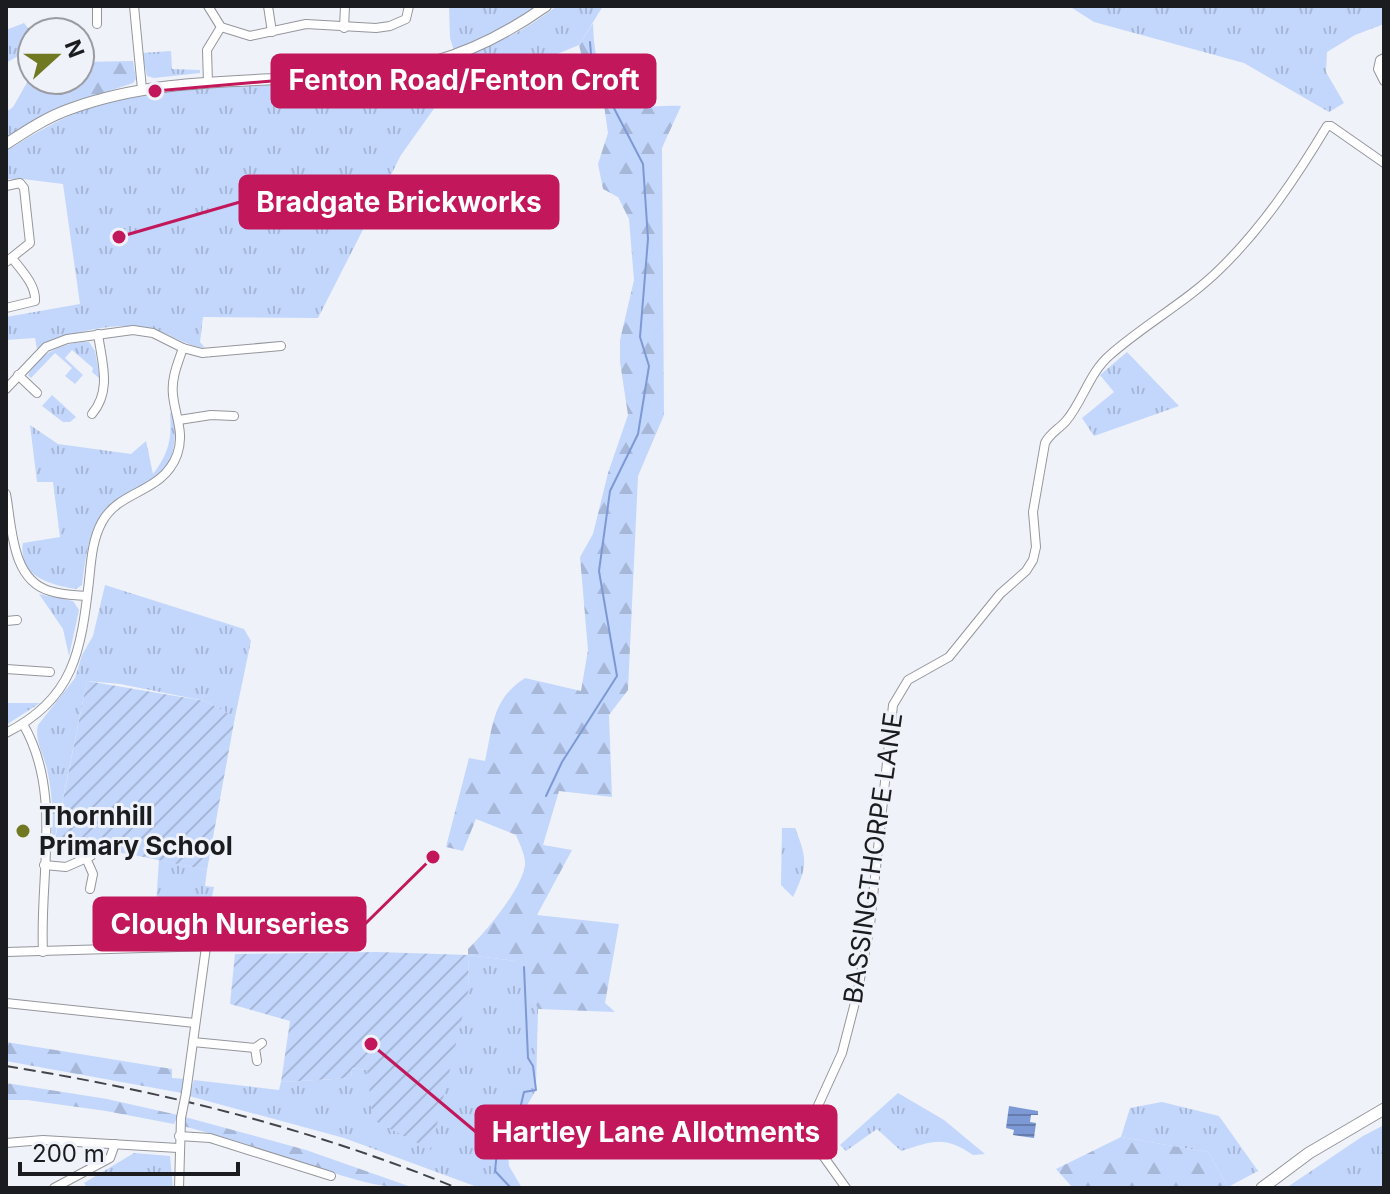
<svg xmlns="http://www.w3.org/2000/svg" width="1390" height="1194" font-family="Inter,sans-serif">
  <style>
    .grass { fill: url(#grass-tufts) }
    .forest { fill: url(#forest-firs) }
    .garden { fill: url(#garden-furrows) }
    .water { fill: url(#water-rules) }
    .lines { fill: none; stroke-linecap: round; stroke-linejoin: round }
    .stream { stroke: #7d99d5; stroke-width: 2 }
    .minor-casing { stroke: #94969c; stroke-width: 10 }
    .tertiary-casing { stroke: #94969c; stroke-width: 12 }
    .secondary-casing { stroke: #94969c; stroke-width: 13 }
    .minor { stroke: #fff; stroke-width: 8 }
    .tertiary { stroke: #fff; stroke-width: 10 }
    .secondary { stroke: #fff; stroke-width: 11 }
    .rail { stroke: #434448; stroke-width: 2; stroke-dasharray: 12 6; stroke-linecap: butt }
    .minor-bridge-casing { stroke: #94969c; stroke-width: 10; stroke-linecap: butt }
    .minor-bridge { stroke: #fff; stroke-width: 8 }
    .poi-dot { fill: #707822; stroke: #eff2f8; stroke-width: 3 }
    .labels { text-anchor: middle; stroke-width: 6; stroke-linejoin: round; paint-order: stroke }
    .poi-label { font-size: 26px; font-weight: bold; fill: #1b1c1f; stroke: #eff2f8; text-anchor: start }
    .street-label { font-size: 26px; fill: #1b1c1f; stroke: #eff2f8 }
    .leader { fill: none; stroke: #c2185b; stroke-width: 3 }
    .callout-dot { fill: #c2185b; stroke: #eff2f8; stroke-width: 3 }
    .callout { fill: #c2185b; stroke: #c2185b; stroke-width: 3 }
    .callout-label { font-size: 28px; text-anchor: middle; font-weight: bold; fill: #fff }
  </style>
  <defs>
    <pattern id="grass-tufts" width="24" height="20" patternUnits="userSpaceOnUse" patternTransform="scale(2)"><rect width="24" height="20" fill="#c3d6fc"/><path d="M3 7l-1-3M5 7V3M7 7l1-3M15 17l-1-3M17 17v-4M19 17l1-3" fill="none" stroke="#a7b7d8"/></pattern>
    <pattern id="forest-firs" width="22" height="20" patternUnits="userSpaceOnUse" patternTransform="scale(2)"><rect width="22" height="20" fill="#c3d6fc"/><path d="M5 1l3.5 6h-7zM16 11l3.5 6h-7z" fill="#a7b7d8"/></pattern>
    <pattern id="garden-furrows" width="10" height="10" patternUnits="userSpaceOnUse" patternTransform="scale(2)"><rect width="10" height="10" fill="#c3d6fc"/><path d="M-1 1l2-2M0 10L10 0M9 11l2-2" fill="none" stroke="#a7b7d8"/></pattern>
    <pattern id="water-rules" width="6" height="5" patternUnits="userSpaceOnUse" patternTransform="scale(2)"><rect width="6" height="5" fill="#7d99d5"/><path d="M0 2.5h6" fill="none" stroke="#667cac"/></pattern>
  </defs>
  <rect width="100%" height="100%" fill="#eff2f8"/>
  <g class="grass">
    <path d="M449,6H540L498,32L454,51L450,38Z"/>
    <path d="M557,6H603L579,45L438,103L401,155L318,318L203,317L200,342L205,348C186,346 171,334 153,329C121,320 64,332 37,349L35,338L6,340V317L80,304L63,184L23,179H6V151C34,134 61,117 93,107C139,92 189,89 237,86C351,80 463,79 557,6Z"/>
    <path d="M1069,6H1384V24L1355,35L1327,52L1326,72L1344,103L1329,112L1244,63L1094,22Z"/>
    <path d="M24,23L32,33V80H63L73,103L6,139V112L13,107L29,79L18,56L6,63V30Z"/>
    <path d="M171,51L172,69L200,70V73L154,78L147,76L142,53Z"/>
    <path d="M89,342L95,351L100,379L92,372L93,368L72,350L65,358L83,375L75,384L65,376L72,368L55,353L31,378L28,375C40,352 64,342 89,342Z"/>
    <path d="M1127,352L1179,406L1094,436L1082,418L1114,392L1100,375Z"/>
    <path d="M52,395L76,417L70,422H63L42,406Z"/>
    <path d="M170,413H174C177,446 174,470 143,488C131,494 120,495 110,504C88,526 86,557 82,585L76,589C52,585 17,577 23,543L60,537L53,482H37L30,425L58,444L131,454L146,441L153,474C169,453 172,439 170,413Z"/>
    <path d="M105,585L244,629L251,641L235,717L205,701L120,684L87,681L55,837L52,834C53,812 52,791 47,769C44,755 34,739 38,725L75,678L82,655L93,636Z"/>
    <path d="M39,594L73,601L79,610L69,656L63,629Z"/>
    <path d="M6,703H40L6,725Z"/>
    <path d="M782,828H795C808,860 807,867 793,897L781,885Z"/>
    <path d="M159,860L207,870L205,886L214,887L203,940L185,941L187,907L156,905Z"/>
    <path d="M468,955L516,961L538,1009L536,1090L507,1140L509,1166L522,1188H480L344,1138L189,1096L194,1080L279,1090L281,1082L351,1078L352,1068L367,1070L469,988Z"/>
    <path d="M898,1093L944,1120L985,1154L973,1155C944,1135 933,1141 901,1151L877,1129L846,1151L840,1145Z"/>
    <path d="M1162,1102L1219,1116L1258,1171L1228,1187L1208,1152L1121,1137L1130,1108Z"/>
    <path d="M1384,1125V1188H1286L1363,1136Z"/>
    <path d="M134,1153L170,1156L173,1188H87L84,1183Z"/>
  </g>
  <g class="forest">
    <path d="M593,23C594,54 598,89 631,103C644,109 667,105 681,106L662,148L664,415L638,476L628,690L609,715L612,797L559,791L543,845L572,850L537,915L619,924L605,1003L615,1012L538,1009L515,961L468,955V949C485,933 522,889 525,865C526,856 519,843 516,835L476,819L463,851L446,847L469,758L485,761C493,726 492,699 525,678L581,691L588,650L580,557L593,534L608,473L628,415L620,362V340L634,280L629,219L618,197L603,189L598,164L608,133L604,105L585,70L579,45Z"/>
    <path d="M133,61L136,79L133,83L73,103L63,80H80V62Z"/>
    <path d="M6,1042L172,1069V1078L185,1079L182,1093L6,1061Z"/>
    <path d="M6,1083L107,1099L178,1115L174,1124L106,1111L27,1100H6Z"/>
    <path d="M185,1117L306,1150L414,1188C374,1188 347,1177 310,1165C267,1151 226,1137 183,1126Z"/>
    <path d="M1121,1137L1208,1152L1228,1187L1073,1188L1056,1169Z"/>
  </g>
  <g class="garden">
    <path d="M87,681L205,701L235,717L207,870L129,854L54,844Z"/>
    <path d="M377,952L468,955L469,988L431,1150L373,1120L367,1070L352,1068L351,1078L281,1082L290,1021L230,1004L235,954Z"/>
  </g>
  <path class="water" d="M1009,1106L1038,1111V1115H1031L1030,1122L1036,1123L1034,1138L1013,1135L1014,1130L1006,1128Z"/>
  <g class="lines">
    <g class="stream">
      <path d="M546,796L562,762L617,676L599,571L610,491L638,434L649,366L640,337L648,239L643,164L592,66L590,42"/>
      <path d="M511,1188L495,1171L501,1113H519L524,1092L536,1090L533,1066L528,1058L524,967"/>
    </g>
    <g class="minor-casing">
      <g id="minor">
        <path d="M97,6V24"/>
        <path d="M134,6L142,89"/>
        <path d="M208,6L221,27L250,36L306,24L376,28L390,26L406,19L409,6"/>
        <path d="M268,6L272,32"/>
        <path d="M344,28L345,6"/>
        <path d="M1384,58L1380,60L1378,69L1384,81"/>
        <path d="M208,83L207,50L221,27"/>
        <path d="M6,186L20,183L24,188L30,243L6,262"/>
        <path d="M6,308L35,301C36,285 22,271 12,258"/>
        <path d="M18,375L37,393"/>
        <path d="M6,389L46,347L67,339L133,330L153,333L183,348L202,353L281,346"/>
        <path d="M92,414C112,390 102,363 98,334"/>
        <path d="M179,420L211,415L234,416"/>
        <path d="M6,494C12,526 11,580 50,591C61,595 75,595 87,596"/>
        <path d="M6,621L17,620"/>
        <path d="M6,669L50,672"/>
        <path d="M23,724C63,793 39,876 43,952"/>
        <path d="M6,733C74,699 81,651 89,581C91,562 92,540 102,522C120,489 162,494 177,455C185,433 175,416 173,395C171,378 178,363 183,348"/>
        <path d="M86,858L93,874L90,889"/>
        <path d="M44,865L66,867L91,856"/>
        <path d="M6,952L348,942"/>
        <path d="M6,1003L195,1023"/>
        <path d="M193,1042L255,1048"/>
        <path d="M257,1061L255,1048L262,1043"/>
        <path d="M186,1093L206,947"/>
        <path d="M179,1136L210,1138L331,1176"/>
        <path d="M6,1143L43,1140L178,1148"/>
        <path d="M54,1188L110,1158L115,1144"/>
        <path d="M179,1188L181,1118"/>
        <path d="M846,1188L806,1132L842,1053L857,995L870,925L893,705L908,680L949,657L1000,594L1026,571L1033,560L1036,547L1033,512L1045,443C1050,433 1059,429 1066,421C1083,401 1089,373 1110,355C1145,324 1188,301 1221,268C1263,227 1297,176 1327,126H1331L1384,163"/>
      </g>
    </g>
    <g class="tertiary-casing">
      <path id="tertiary" d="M6,144C26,131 47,117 70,109C186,66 313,91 432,62C473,51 512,30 546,6"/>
    </g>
    <g class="secondary-casing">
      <path id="secondary" d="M1262,1188L1309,1153L1384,1109"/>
    </g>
    <use href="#minor" class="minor"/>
    <use href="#tertiary" class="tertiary"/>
    <use href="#secondary" class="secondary"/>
    <path class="rail" d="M6,1066C161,1091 311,1128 457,1188"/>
    <g class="minor-bridge-casing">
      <path id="minor-bridge" d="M181,1118L186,1093"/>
    </g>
    <use href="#minor-bridge" class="minor-bridge"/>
  </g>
  <circle class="poi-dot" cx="23" cy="831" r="8"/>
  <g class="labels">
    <g class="poi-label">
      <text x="39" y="825">Thornhill<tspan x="39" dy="30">Primary School</tspan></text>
    </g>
    <g class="street-label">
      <text transform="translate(873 858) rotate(-82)" y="9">BASSINGTHORPE LANE</text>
    </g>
  </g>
  <path class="leader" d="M155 91L272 81M119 237L240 202M433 857L365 924M371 1044L476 1132"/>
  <g class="callout-dot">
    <circle cx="155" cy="91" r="8"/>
    <circle cx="119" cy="237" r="8"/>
    <circle cx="433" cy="857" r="8"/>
    <circle cx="371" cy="1044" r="8"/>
  </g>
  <g class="callout">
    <rect x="272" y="55" width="383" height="52" rx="8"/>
    <rect x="240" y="176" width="318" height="52" rx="8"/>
    <rect x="94" y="898" width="271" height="52" rx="8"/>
    <rect x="476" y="1106" width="360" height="52" rx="8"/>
  </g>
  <g class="callout-label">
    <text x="464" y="90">Fenton Road/Fenton Croft</text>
    <text x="399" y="212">Bradgate Brickworks</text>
    <text x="230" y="934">Clough Nurseries</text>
    <text x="656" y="1142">Hartley Lane Allotments</text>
  </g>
  <rect width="1390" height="1194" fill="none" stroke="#1b1c1f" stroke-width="16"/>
  <g transform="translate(56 56) rotate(69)"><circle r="38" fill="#eff2f8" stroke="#9a9ca1" stroke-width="2"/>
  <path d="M0-6L14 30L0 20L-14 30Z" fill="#707822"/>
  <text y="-12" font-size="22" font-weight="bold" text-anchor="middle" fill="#1b1c1f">N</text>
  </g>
  <path d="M20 1162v12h218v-12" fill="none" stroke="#1b1c1f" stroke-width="4"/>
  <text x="32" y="1162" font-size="24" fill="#1b1c1f" stroke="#eff2f8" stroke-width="6" paint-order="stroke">200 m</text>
</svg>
